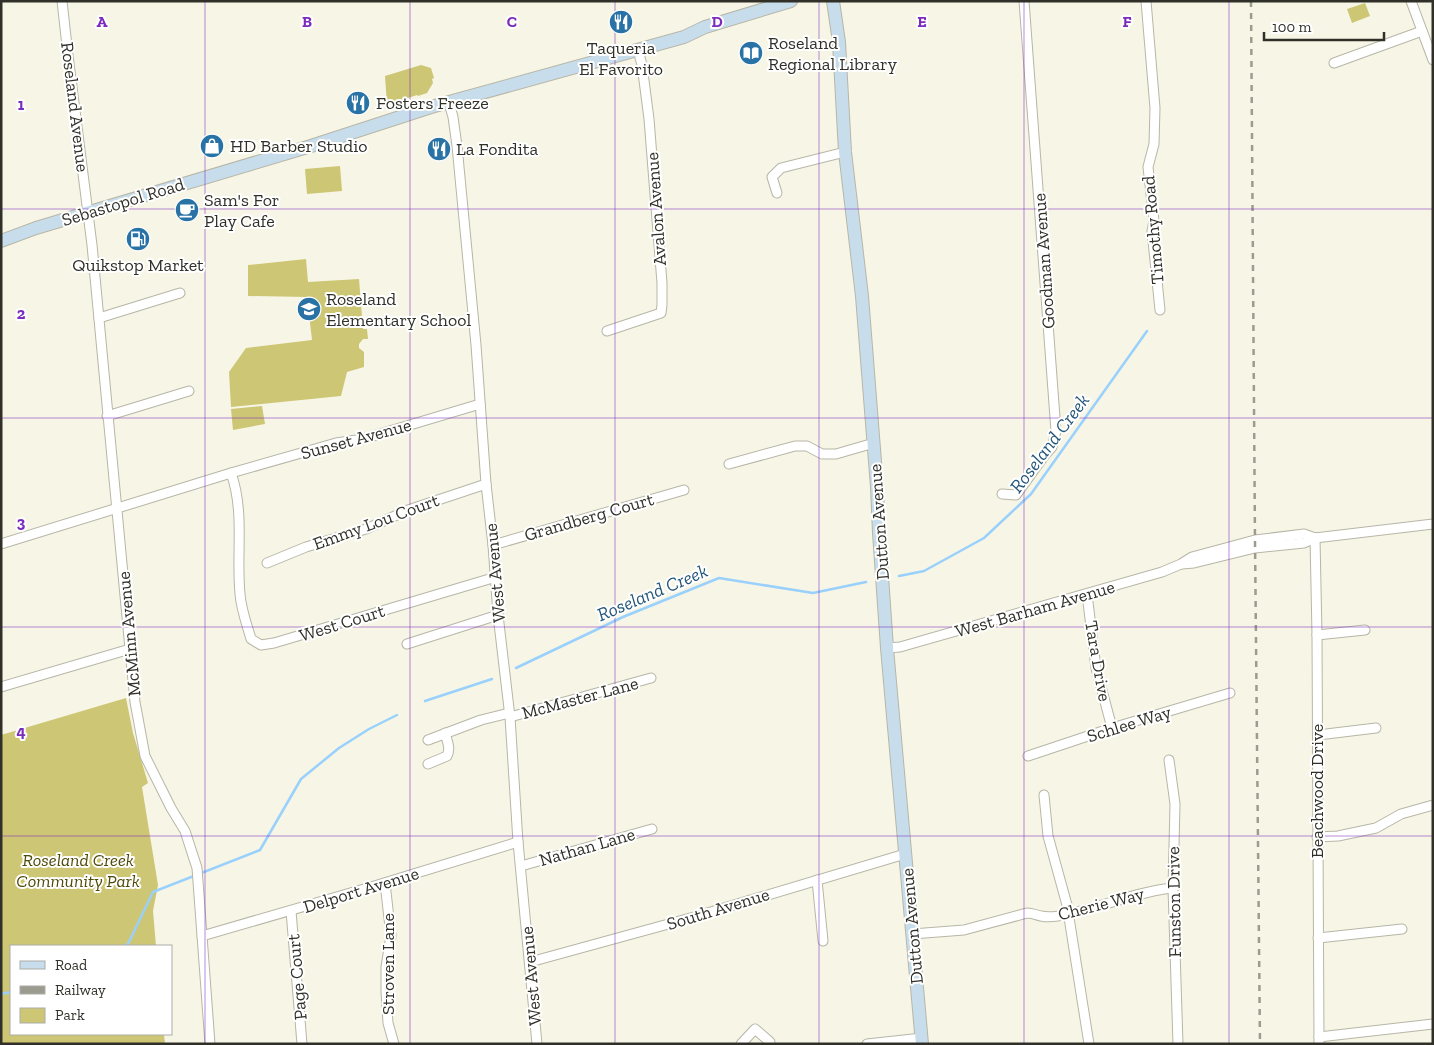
<svg xmlns="http://www.w3.org/2000/svg" width="1434" height="1045" font-family="'Zilla Slab',serif">
  <style>
    .green { fill: #cdc674 }
    .lines { fill: none; stroke-linecap: round; stroke-linejoin: round }
    .stream { stroke: #99d0fc; stroke-width: 2.5 }
    .minor-casing { stroke: #b7b6a7; stroke-width: 11 }
    .secondary-casing { stroke: #b7b6a7; stroke-width: 14 }
    .minor { stroke: #fff; stroke-width: 9 }
    .secondary { stroke: #c8ddec; stroke-width: 12 }
    .rail { stroke: #9c9b8f; stroke-width: 2.5; stroke-dasharray: 6 6; stroke-linecap: butt }
    .grid { fill: none; stroke: #7b2cbf; stroke-width: 1; stroke-opacity: 0.55 }
    .labels { text-anchor: middle; stroke-width: 4; stroke-linejoin: round; paint-order: stroke }
    .poi-label { font-size: 18px; fill: #303029; stroke: #fff; text-anchor: start }
    .street-label { font-size: 18px; fill: #303029; stroke: #fff }
    .park-label { font-size: 18px; font-style: italic; fill: #504a08; stroke: #fff }
    .water-label { font-size: 19px; font-style: italic; fill: #24567b; stroke: #fff }
    .grid-label { font-size: 16px; text-anchor: middle; font-weight: bold; fill: #7b2cbf; stroke: #fff; stroke-width: 4; stroke-linejoin: round; paint-order: stroke }
  </style>
  <rect width="100%" height="100%" fill="#f7f6e6"/>
  <g class="green">
    <path d="M1365,3L1370,16L1352,23L1347,9Z"/>
    <path d="M421,65L431,68L434,78L432,79L433,83L427,93L418,96L417,95L387,105L385,76Z"/>
    <path d="M340,166L342,191L307,194L305,169Z"/>
    <path d="M306,259L308,282L359,279L363,329H367L368,339H363L359,344V348L364,352V367L347,372L341,396L231,407L229,372L246,348L312,340L307,297L248,296V265Z"/>
    <path d="M262,406L265,424L233,430L231,409Z"/>
    <path d="M126,698L133,733L148,783L142,787L158,885L153,911L156,946H11V1034H164L165,1044H1V735Z"/>
  </g>
  <g class="lines">
    <g class="stream">
      <path d="M899,576L924,571L984,538L1031,494L1147,331"/>
      <path d="M516,668L623,617L719,578L813,593L866,582"/>
      <path d="M425,701L492,679"/>
      <path d="M124,946L128,944L153,892L260,850L301,779L339,748L369,729L397,715"/>
      <path d="M1,994L11,992"/>
    </g>
    <g class="minor-casing">
      <g id="minor">
        <path d="M62,1L68,55L92,245L135,702L145,756L171,808L185,831L197,868L210,1044"/>
        <path d="M1146,1L1155,108L1154,144L1148,167L1154,221L1152,231L1160,310"/>
        <path d="M1411,1L1433,60"/>
        <path d="M1334,63L1422,31"/>
        <path d="M449,103L453,117L457,146L476,345L486,484L493,545L498,615L510,717L518,842L537,1044"/>
        <path d="M777,193L772,177L781,168L845,152"/>
        <path d="M99,318L180,293"/>
        <path d="M607,331L661,313L662,305V283L649,119L642,65L638,50"/>
        <path d="M107,416L189,391"/>
        <path d="M729,464L795,446H807L822,454H836L874,443"/>
        <path d="M231,473C245,512 236,554 240,594C241,609 247,625 251,639L261,645L274,643L496,577"/>
        <path d="M1002,494L1016,495L1044,456L1052,447L1056,431L1024,1"/>
        <path d="M1315,538L1317,635L1319,1044"/>
        <path d="M1,544L231,473L336,443L363,439L480,404"/>
        <path d="M493,545L684,490"/>
        <path d="M267,563L306,547L366,529L408,510L486,484"/>
        <path d="M1182,564L1194,563L1255,548L1304,543L1315,538L1433,524"/>
        <path d="M1087,594L1096,668L1112,728"/>
        <path d="M1317,635L1365,630"/>
        <path d="M407,644L498,615"/>
        <path d="M887,648L900,647L1162,572L1181,564L1192,557L1255,540L1304,534L1315,538"/>
        <path d="M1,687L130,649"/>
        <path d="M510,717L651,678"/>
        <path d="M1318,735L1376,728"/>
        <path d="M428,740L481,720L509,713"/>
        <path d="M1028,756L1112,728L1230,693"/>
        <path d="M1169,760L1175,804L1173,888L1178,1044"/>
        <path d="M428,764L447,756C451,748 447,741 445,733"/>
        <path d="M1044,795L1048,836L1067,905L1089,1044"/>
        <path d="M1317,837L1338,836L1376,828L1401,814L1433,805"/>
        <path d="M521,866L652,829"/>
        <path d="M817,880L823,941"/>
        <path d="M385,883L391,936L386,967V992L388,1023L394,1044"/>
        <path d="M291,911L302,1044"/>
        <path d="M912,934L964,930L1027,913C1032,913 1036,915 1041,916C1050,918 1060,916 1068,914C1102,907 1139,891 1173,888"/>
        <path d="M202,936L371,887L518,842"/>
        <path d="M1318,938L1402,929"/>
        <path d="M530,962L694,917L905,854"/>
        <path d="M1319,1037L1433,1024"/>
        <path d="M741,1044L755,1029L770,1042V1044"/>
        <path d="M867,1044L922,1038"/>
      </g>
    </g>
    <g class="secondary-casing">
      <g id="secondary">
        <path d="M833,1L839,42L845,152L862,296L877,487L879,533L887,648L922,1044"/>
        <path d="M1,241L36,228L311,146L431,107L684,37L705,27L791,1"/>
      </g>
    </g>
    <use href="#minor" class="minor"/>
    <use href="#secondary" class="secondary"/>
    <path class="rail" d="M1251,1L1255,540L1260,1044"/>
  </g>
  <path class="grid" d="M205,1V1044M410,1V1044M615,1V1044M819,1V1044M1024,1V1044M1229,1V1044M1,209H1433M1,418H1433M1,627H1433M1,836H1433"/>
  <defs>
    <g id="restaurant-disc" transform="scale(1.25)"><circle r="9.5" fill="#2872a5" stroke="#fff"/><path d="M-5-6h1v4h1v-4h1v4h1v-4h1v5L-1.5 .5V6h-2V.5L-5-1ZM5-6V6H3V1.5H1.5Q1.5-4 5-6Z" fill="#fff"/></g>
    <g id="library-disc" transform="scale(1.25)"><circle r="9.5" fill="#2872a5" stroke="#fff"/><path d="M-6-4Q-3-5.5-.7-3.5V5Q-3 3-6 4ZM6-4Q3-5.5 .7-3.5V5Q3 3 6 4Z" fill="#fff"/></g>
    <g id="shop-disc" transform="scale(1.25)"><circle r="9.5" fill="#2872a5" stroke="#fff"/><path d="M-5-2.5h2.3a2.7 3.5 0 0 1 5.4 0H5L5.5 6h-11ZM-1.5-2.5h3a1.5 2.3 0 0 0-3 0Z" fill="#fff"/></g>
    <g id="cafe-disc" transform="scale(1.25)"><circle r="9.5" fill="#2872a5" stroke="#fff"/><path d="M-5.5-4.5H6V0H3Q3 3.5 0 3.5H-2.5Q-5.5 3.5-5.5 0ZM3-3.2v2h1.7v-2ZM-6 4.5H4V6H-6Z" fill="#fff"/></g>
    <g id="fuel-disc" transform="scale(1.25)"><circle r="9.5" fill="#2872a5" stroke="#fff"/><path d="M-5.5-6h7V0h2V4h1.3V-2.5L3-4.5l.8-.8L6-3V5H2.5V1h-1V6h-7ZM-4.2-4.7v3.2H.2V-4.7Z" fill="#fff"/></g>
    <g id="school-disc" transform="scale(1.25)"><circle r="9.5" fill="#2872a5" stroke="#fff"/><path d="M0-5L7-2L0 1L-7-2ZM-4 1L0 2.5L4 1V4Q0 6-4 4Z" fill="#fff"/></g>
  </defs>
  <g fill-rule="evenodd">
    <use href="#restaurant-disc" x="621" y="22"/>
    <use href="#library-disc" x="751" y="53"/>
    <use href="#restaurant-disc" x="358" y="103"/>
    <use href="#shop-disc" x="212" y="146"/>
    <use href="#restaurant-disc" x="439" y="149"/>
    <use href="#cafe-disc" x="187" y="210"/>
    <use href="#fuel-disc" x="138" y="239"/>
    <use href="#school-disc" x="309" y="309"/>
  </g>
  <g class="labels">
    <g class="poi-label">
      <text x="768" y="49">Roseland<tspan x="768" dy="21">Regional Library</tspan></text>
      <text x="621" y="54" text-anchor="middle">Taqueria<tspan x="621" dy="21">El Favorito</tspan></text>
      <text x="376" y="109">Fosters Freeze</text>
      <text x="230" y="152">HD Barber Studio</text>
      <text x="456" y="155">La Fondita</text>
      <text x="204" y="206">Sam's For<tspan x="204" dy="21">Play Cafe</tspan></text>
      <text x="138" y="271" text-anchor="middle">Quikstop Market</text>
      <text x="326" y="305">Roseland<tspan x="326" dy="21">Elementary School</tspan></text>
    </g>
    <g class="street-label">
      <text transform="translate(75 107) rotate(83)" y="6">Roseland Avenue</text>
      <text transform="translate(123 202) rotate(-17)" y="6">Sebastopol Road</text>
      <text transform="translate(656 209) rotate(-94)" y="6">Avalon Avenue</text>
      <text transform="translate(1153 230) rotate(-95)" y="6">Timothy Road</text>
      <text transform="translate(1044 261) rotate(-94)" y="6">Goodman Avenue</text>
      <text transform="translate(356 439) rotate(-15)" y="6">Sunset Avenue</text>
      <text transform="translate(589 517) rotate(-16)" y="6">Grandberg Court</text>
      <text transform="translate(376 522) rotate(-20)" y="6">Emmy Lou Court</text>
      <text transform="translate(879 522) rotate(-94)" y="6">Dutton Avenue</text>
      <text transform="translate(495 573) rotate(-95)" y="6">West Avenue</text>
      <text transform="translate(1035 609) rotate(-16)" y="6">West Barham Avenue</text>
      <text transform="translate(342 623) rotate(-17)" y="6">West Court</text>
      <text transform="translate(129 634) rotate(-95)" y="6">McMinn Avenue</text>
      <text transform="translate(1098 661) rotate(80)" y="6">Tara Drive</text>
      <text transform="translate(580 698) rotate(-15)" y="6">McMaster Lane</text>
      <text transform="translate(1129 724) rotate(-17)" y="6">Schlee Way</text>
      <text transform="translate(1317 791) rotate(-90)" y="6">Beachwood Drive</text>
      <text transform="translate(587 847) rotate(-16)" y="6">Nathan Lane</text>
      <text transform="translate(361 890) rotate(-17)" y="6">Delport Avenue</text>
      <text transform="translate(1174 902) rotate(-91)" y="6">Funston Drive</text>
      <text transform="translate(1101 904) rotate(-14)" y="6">Cherie Way</text>
      <text transform="translate(718 909) rotate(-17)" y="6">South Avenue</text>
      <text transform="translate(912 926) rotate(-95)" y="6">Dutton Avenue</text>
      <text transform="translate(388 964) rotate(-90)" y="6">Stroven Lane</text>
      <text transform="translate(531 976) rotate(-95)" y="6">West Avenue</text>
      <text transform="translate(297 977) rotate(-95)" y="6">Page Court</text>
    </g>
    <g class="park-label">
      <text x="78" y="866">Roseland Creek<tspan x="78" dy="21">Community Park</tspan></text>
    </g>
    <g class="water-label">
      <text transform="translate(1049 443) rotate(-53)" y="7">Roseland Creek</text>
      <text transform="translate(652 592) rotate(-23)" y="7">Roseland Creek</text>
    </g>
  </g>
  <g class="grid-label">
    <text x="102" y="27">A</text>
    <text x="307" y="27">B</text>
    <text x="512" y="27">C</text>
    <text x="717" y="27">D</text>
    <text x="922" y="27">E</text>
    <text x="1127" y="27">F</text>
    <text x="21" y="110">1</text>
    <text x="21" y="319">2</text>
    <text x="21" y="528">3</text>
    <text x="21" y="737">4</text>
  </g>
  <rect width="1434" height="1045" fill="none" stroke="#303029" stroke-width="5"/>
  <rect x="10" y="945" width="162" height="90" fill="#ffffff" stroke="#acaca9"/>
  <rect x="20" y="961" width="25" height="8" fill="#c8ddec" stroke="#acaca9"/>
  <text x="55" y="970" font-size="15" fill="#303029">Road</text>
  <rect x="20" y="986" width="25" height="8" fill="#9c9b8f" stroke="#acaca9"/>
  <text x="55" y="995" font-size="15" fill="#303029">Railway</text>
  <rect x="20" y="1008" width="25" height="15" fill="#cdc674" stroke="#acaca9"/>
  <text x="55" y="1020" font-size="15" fill="#303029">Park</text>
  <path d="M1264 32v8h120v-8" fill="none" stroke="#303029" stroke-width="2.5"/>
  <text x="1272" y="32" font-size="15" fill="#303029" stroke="#ffffff" stroke-width="4" paint-order="stroke">100 m</text>
</svg>
